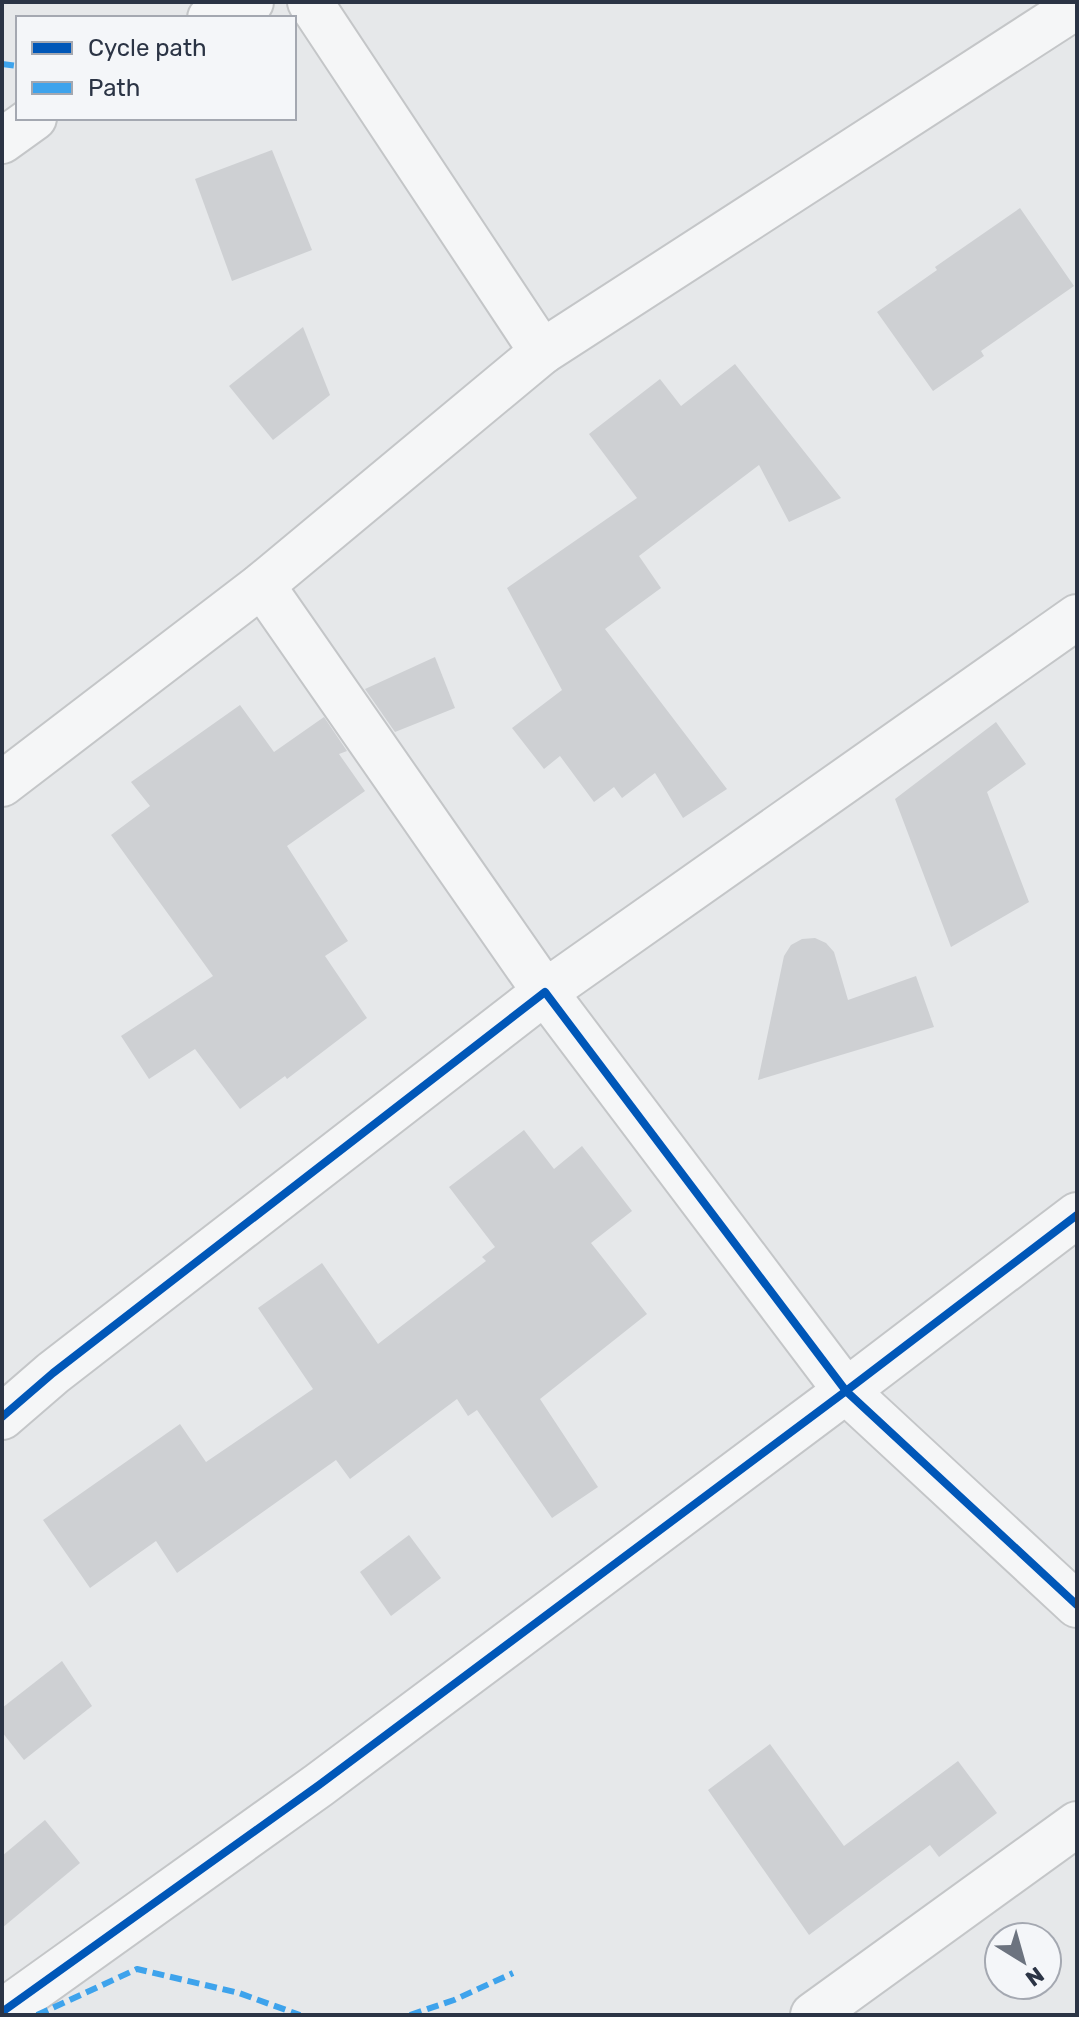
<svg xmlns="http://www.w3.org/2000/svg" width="1079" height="2017" font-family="Rubik,sans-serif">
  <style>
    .building { fill: #ced0d3 }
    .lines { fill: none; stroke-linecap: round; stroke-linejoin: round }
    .minor-casing { stroke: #c4c6c8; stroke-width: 48 }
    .minor { stroke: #f5f6f7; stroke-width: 44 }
    .quiet { stroke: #3ea3ec; stroke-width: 6; stroke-dasharray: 12 6; stroke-linecap: butt }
    .cycleway-casing { stroke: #f4f6f9; stroke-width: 13 }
    .cycleway { stroke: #0057b8; stroke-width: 8 }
  </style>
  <rect width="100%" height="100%" fill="#e6e8ea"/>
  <g class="building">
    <path d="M272,150L312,250L232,281L195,179Z"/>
    <path d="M1020,208L1074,286L981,351L984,356L933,391L877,312L937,270L935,267Z"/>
    <path d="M303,327L330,395L273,440L229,386Z"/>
    <path d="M735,364L841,498L789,522L759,465L639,556L661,588L605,629L727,789L683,818L655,773L622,798L614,787L594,802L560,756L544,769L512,728L562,690L507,588L637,498L589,434L660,379L681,406Z"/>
    <path d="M435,657L455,708L395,732L365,689Z"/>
    <path d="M240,705L274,752L324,717L347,751L339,754L365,791L287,846L348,941L325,956L367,1018L287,1079L285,1076L240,1109L195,1049L149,1079L121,1036L213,976L111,835L150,806L131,782Z"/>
    <path d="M996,722L1026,764L987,792L1029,902L951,947L895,799Z"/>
    <path d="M815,938L826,943L834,952L848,1000L916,976L934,1027L758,1080L784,956L791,945L802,939Z"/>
    <path d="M524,1130L554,1169L582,1146L632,1211L591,1243L647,1314L540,1399L598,1487L552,1518L477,1410L468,1416L457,1399L350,1479L336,1460L177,1573L156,1541L90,1588L43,1520L180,1424L206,1462L313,1389L258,1308L322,1263L378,1344L486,1261L482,1257L495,1247L449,1187Z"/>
    <path d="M409,1535L441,1578L391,1616L360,1572Z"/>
    <path d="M62,1661L92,1706L24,1760L2,1732V1708Z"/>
    <path d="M770,1744L844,1846L958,1761L997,1813L939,1857L930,1845L809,1935L708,1790Z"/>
    <path d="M45,1820L80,1863L2,1928V1856Z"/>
  </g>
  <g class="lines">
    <g class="minor-casing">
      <g id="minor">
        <path d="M310,2L542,352L1077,6"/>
        <path d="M210,18L251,2"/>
        <path d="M2,141L34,118"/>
        <path d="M262,585L545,992L1077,617"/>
        <path d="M2,784L262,585L542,352"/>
        <path d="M2,1417L53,1373L545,992L846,1391L1077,1215"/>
        <path d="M2,2012L319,1785L846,1391L1077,1605"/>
        <path d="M813,2015L1077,1824"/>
      </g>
    </g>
    <use href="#minor" class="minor"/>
    <g class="quiet">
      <path d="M2,64L18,66"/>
      <path d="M37,2015L137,1969L239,1993L300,2015"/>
      <path d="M410,2015L454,2000L513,1973"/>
    </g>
    <g class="cycleway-casing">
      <g id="cycleway">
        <path d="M2,1417L53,1373L545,992L846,1391L1077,1215"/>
        <path d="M2,2012L319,1785L846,1391L1077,1605"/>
      </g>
    </g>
    <use href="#cycleway" class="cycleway"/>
  </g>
  <rect width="1079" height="2017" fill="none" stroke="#2b3445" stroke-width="8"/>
  <rect x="16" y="16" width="280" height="104" fill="#f4f6f9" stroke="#a4a8b1" stroke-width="2"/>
  <rect x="32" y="42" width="40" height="12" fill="#0057b8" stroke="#a4a8b1" stroke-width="2"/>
  <text x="88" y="56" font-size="24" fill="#2b3445">Cycle path</text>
  <rect x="32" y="82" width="40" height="12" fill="#3ea3ec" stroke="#a4a8b1" stroke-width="2"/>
  <text x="88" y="96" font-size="24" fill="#2b3445">Path</text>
  <g transform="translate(1023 1961) rotate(143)"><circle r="38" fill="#f4f6f9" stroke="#a4a8b1" stroke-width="2"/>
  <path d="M0-6L14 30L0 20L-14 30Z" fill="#6c737f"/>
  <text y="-12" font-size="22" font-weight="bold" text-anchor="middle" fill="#2b3445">N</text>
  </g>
</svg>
